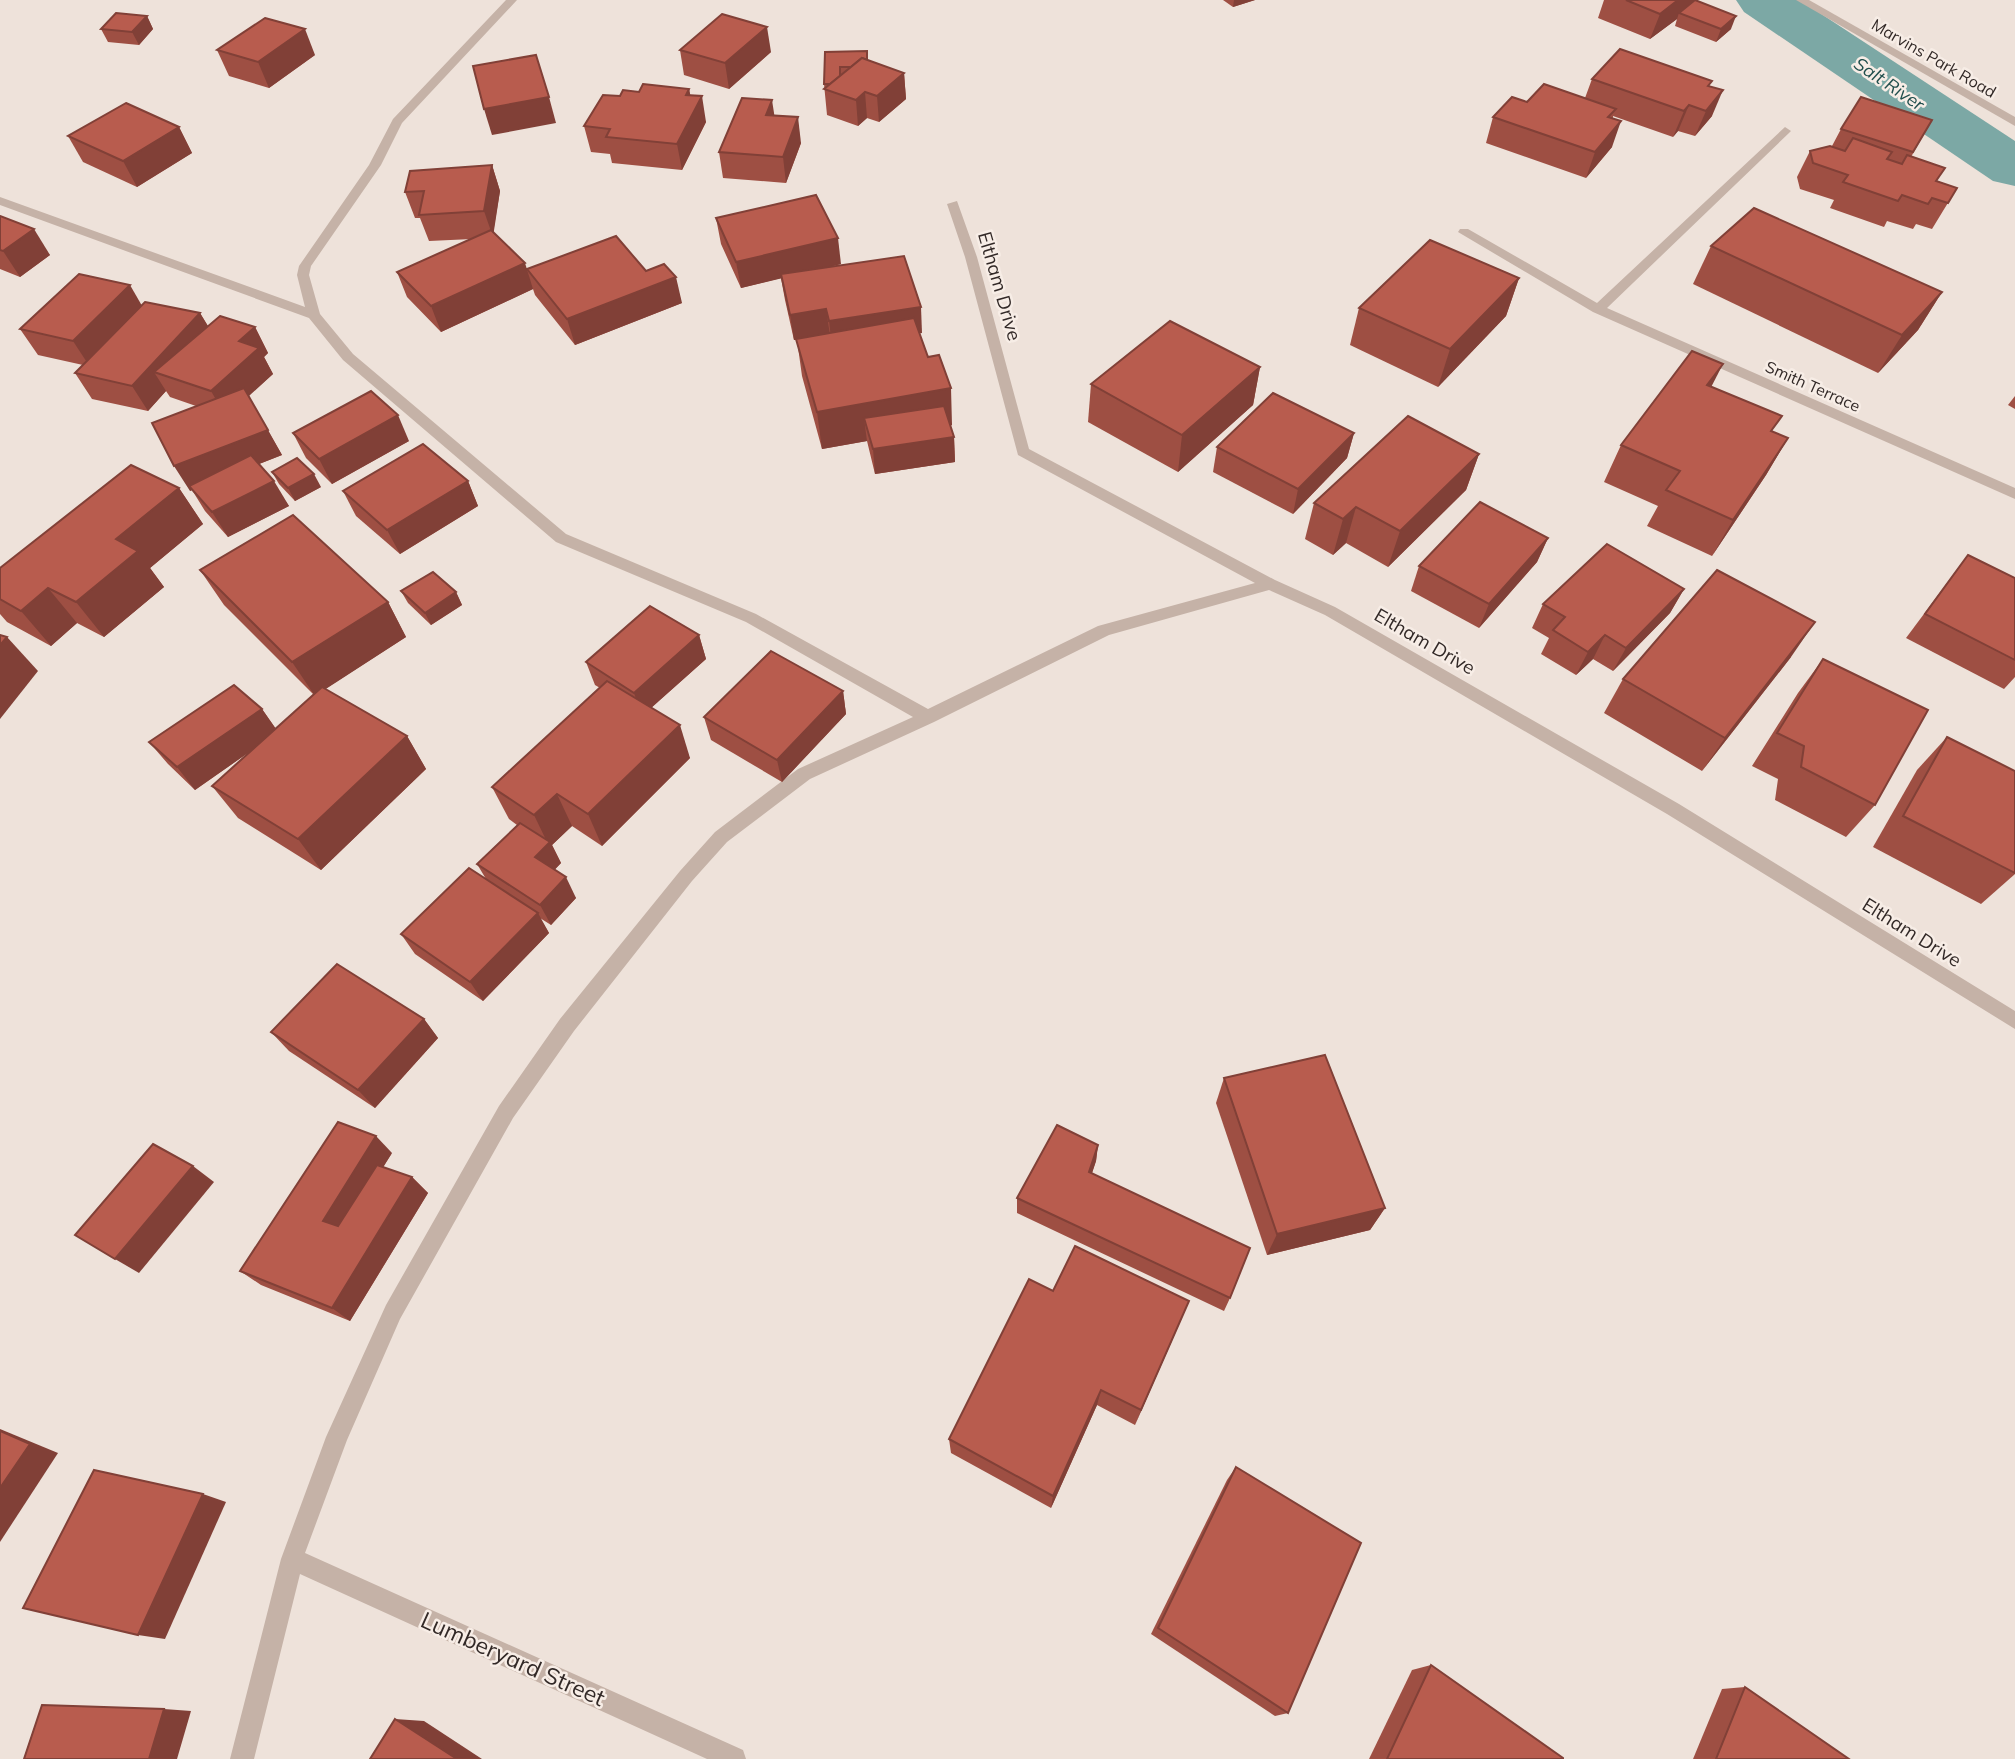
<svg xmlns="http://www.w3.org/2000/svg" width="2015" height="1759" font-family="Mulish,sans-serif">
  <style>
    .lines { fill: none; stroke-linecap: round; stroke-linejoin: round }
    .river { fill: #7ca8a5; fill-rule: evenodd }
    .minor { fill: #c5b2a7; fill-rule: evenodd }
    .wall { fill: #9e4f43 }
    .shaded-wall { fill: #814037 }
    .building { fill: #b85c4e; stroke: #814037; stroke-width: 2 }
    .labels { text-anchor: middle; stroke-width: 5; stroke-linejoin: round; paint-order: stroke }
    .far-street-label { font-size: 16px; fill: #322927; stroke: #f7ede6 }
    .far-water-label { font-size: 18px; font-style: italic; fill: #214f4d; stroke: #f7ede6 }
    .street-label { font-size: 19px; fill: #322927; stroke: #f7ede6 }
    .near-street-label { font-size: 23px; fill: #322927; stroke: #f7ede6 }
  </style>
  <rect width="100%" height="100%" fill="#eee2da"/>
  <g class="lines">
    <path class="river" d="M1736,0H1800L2015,141V186L1993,181L1744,12Z"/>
    <g class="minor">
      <path d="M506,0H517L402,123L381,165L311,266L309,275L320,314L353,354L566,534L756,614L928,709L1098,626L1255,583L1018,455L965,257L947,204L957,201L977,257L1029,449L1275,580L1335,607L1679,804L2015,1011V1029L1667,814L1325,615L1269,590L1109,635L934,722L810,779L727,842L692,881L574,1031L513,1118L400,1319L347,1440L305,1553L743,1750L746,1759H707L300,1574L254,1759H230L281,1559L326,1437L386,1305L499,1106L560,1019L680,871L715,832L798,769L913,717L746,622L556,542L343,360L309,318L0,205V197L305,307L297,275L299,266L369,165L393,119Z"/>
      <path d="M1796,0H1809L2015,117V126Z"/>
      <path d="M1785,127L1791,131L1789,133L1607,308L2015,488V499L1593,312L1458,232L1460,229H1468L1597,303Z"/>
    </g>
  </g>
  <g class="wall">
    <path d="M1223,0H1255L1233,7Z"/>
    <path d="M1604,0H1696L1731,29L1716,42L1675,26L1677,19L1650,39L1598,18Z"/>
    <path d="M147,16L153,29L139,45L108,42L101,29Z"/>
    <path d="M217,50L315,55L269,88L229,76Z"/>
    <path d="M680,50L771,52L729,89L684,75Z"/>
    <path d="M825,52L868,61L904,73L906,99L879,122L867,118L858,126L827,115L824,84Z"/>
    <path d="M1592,79L1710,86L1712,116L1695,136L1678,131L1673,137L1613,116L1612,147L1586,178L1486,143L1493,117L1527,102L1585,98Z"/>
    <path d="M689,89L690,95L706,122L682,170L612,163L610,154L591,152L584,126L639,92Z"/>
    <path d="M774,115L801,143L786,183L723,178L719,152Z"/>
    <path d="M1932,120L1911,157L1937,181L1957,188L1932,229L1916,224L1913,229L1887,221L1884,227L1830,208L1834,200L1800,189L1797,177L1810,151L1832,146L1841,129Z"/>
    <path d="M179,127L192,153L137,187L83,162L68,136Z"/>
    <path d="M492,165L500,191L493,233L527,269L646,271L682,303L575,345L535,295L533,289L441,332L407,297L397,272L472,239L429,241L420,218H415L405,192Z"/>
    <path d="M0,216L50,255L20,277L0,269Z"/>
    <path d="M716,218L841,264L826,268L922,333H919L952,425L950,426L954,437L955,462L875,474L867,441L822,449L802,376L797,340H794L785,300L781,278L741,288L721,244Z"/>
    <path d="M1711,246L1942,292L1918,330L1878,373L1693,284Z"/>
    <path d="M1519,278L1506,316L1438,387L1350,345L1359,308Z"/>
    <path d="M142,305L200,313L208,326L255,327L268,353L264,357L273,374L248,396L282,455L259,464L289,506L228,537L205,511L192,490L190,491L196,406L170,397L166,391L148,411L92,399L75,373L83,365L38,355L20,329Z"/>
    <path d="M1260,367L1253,405L1178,472L1088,422L1091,384Z"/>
    <path d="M1712,387L1773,432L1788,438L1766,475L1712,556L1647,526L1658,506L1604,482L1621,445Z"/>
    <path d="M2015,396V409L2008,405Z"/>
    <path d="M293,433L409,441L332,484L306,458Z"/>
    <path d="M1354,433L1347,458L1293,514L1213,472L1217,447Z"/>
    <path d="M1479,454L1466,490L1388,567L1346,543L1333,555L1305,539L1314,503Z"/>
    <path d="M272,472L321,487L295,501L279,484Z"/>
    <path d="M468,481L478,506L400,554L356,516L343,491Z"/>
    <path d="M179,488L203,524L150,568L164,587L104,637L77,623L51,646L7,622L0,614V568Z"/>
    <path d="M1548,538L1537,562L1479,628L1411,591L1419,566Z"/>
    <path d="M1968,555L2015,578V677L2004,689L1906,638Z"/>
    <path d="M200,570L388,602L406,637L325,689L407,736L426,769L321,870L238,818L212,786L252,750L195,790L168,764L149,742L262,709L276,729L314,695L224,605Z"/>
    <path d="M1684,589L1670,613L1613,671L1593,659L1576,675L1541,654L1549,638L1532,628L1543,604Z"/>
    <path d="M401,591L456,592L462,605L431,625L408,603Z"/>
    <path d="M699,635L706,659L651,708L690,758L602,846L572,826L552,845L561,863L554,870L576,898L551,925L540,918L549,933L483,1001L415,954L401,934L486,879L477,864L517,825L509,819L492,787L600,688L595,685L586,662Z"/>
    <path d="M1791,657L1702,771L1604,713L1623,679Z"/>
    <path d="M1823,659L1875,805L1846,837L1775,800L1778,779L1752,766L1798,693Z"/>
    <path d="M843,691L846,714L782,782L711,740L704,717Z"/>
    <path d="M1947,737L2015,771V874L1981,904L1873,847L1917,770Z"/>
    <path d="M424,1019L438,1038L375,1108L289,1051L271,1032Z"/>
    <path d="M1224,1078L1385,1208L1370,1230L1267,1255L1216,1103Z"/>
    <path d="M1098,1145L1096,1161L1092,1173L1230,1298L1224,1311L1017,1213V1198Z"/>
    <path d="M392,1153L383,1167L412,1177L428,1193L350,1321L261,1285L240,1271Z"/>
    <path d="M1053,1291L1189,1301L1135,1425L1097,1405L1051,1508L951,1453L949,1439Z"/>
    <path d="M1236,1467L1288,1713L1275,1716L1151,1634L1227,1480Z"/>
    <path d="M1431,1665L1563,1759H1369L1412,1670Z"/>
    <path d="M1745,1687L1849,1759H1693L1722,1689Z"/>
  </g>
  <g class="shaded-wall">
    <path d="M1234,0H1255L1233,7Z"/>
    <path d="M1678,0H1696L1694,6L1679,13L1677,19L1650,39L1660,14Z"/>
    <path d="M147,16L153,29L139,45L132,32Z"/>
    <path d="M1736,16L1731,29L1716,42L1721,29Z"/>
    <path d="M767,27L771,52L729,89L725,63Z"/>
    <path d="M305,29L315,55L269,88L258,62Z"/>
    <path d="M904,73L906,99L879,122L877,96Z"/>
    <path d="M689,89L694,112L702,96L706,122L682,170L677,144L686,95Z"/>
    <path d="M1723,90L1712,116L1695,136L1706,111Z"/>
    <path d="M865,92L867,118L858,126L856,100Z"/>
    <path d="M549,97L556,123L492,135L484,109Z"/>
    <path d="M772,100L776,126L766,115Z"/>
    <path d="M1689,105L1678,131L1673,137L1684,111Z"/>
    <path d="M798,117L801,143L786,183L783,157Z"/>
    <path d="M1621,121L1612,147L1586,178L1595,152Z"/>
    <path d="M179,127L192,153L137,187L123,161Z"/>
    <path d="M492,165L500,191L493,237L484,211Z"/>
    <path d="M34,229L50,255L20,277L3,251Z"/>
    <path d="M838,238L841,264L741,288L736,262Z"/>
    <path d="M525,263L533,289L441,332L431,306Z"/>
    <path d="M676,277L682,303L575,345L567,319Z"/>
    <path d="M1519,278L1506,316L1438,387L1450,349Z"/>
    <path d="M130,285L145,311L90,367L73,341Z"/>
    <path d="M1942,292L1918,330L1878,373L1902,335Z"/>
    <path d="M921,307L922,333L832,347L829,321Z"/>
    <path d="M826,309L830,335L794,340L790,315Z"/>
    <path d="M200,313L215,338L154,372L166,391L148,411L132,386Z"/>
    <path d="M255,327L268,353L264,357L273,374L226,417L211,391L239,341Z"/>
    <path d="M1723,364L1704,401L1707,385Z"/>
    <path d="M1260,367L1253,405L1178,472L1182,435Z"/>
    <path d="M951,388L952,425L870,440L864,418L867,441L822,449L817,412Z"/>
    <path d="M398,415L409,441L332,484L319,459Z"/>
    <path d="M268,430L282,455L193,490L189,486L192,490L190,491L174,466Z"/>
    <path d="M1354,433L1347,458L1293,514L1298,489Z"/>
    <path d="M954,437L955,462L875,474L873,449Z"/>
    <path d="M1788,438L1766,475L1712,556L1733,520Z"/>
    <path d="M1479,454L1466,490L1388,567L1400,531Z"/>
    <path d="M314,474L321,487L295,501L288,488Z"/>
    <path d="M274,481L289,506L228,537L212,512Z"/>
    <path d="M468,481L478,506L400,554L387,530Z"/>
    <path d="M179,488L203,524L150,568L164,587L104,637L76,602L116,539Z"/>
    <path d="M1356,507L1346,543L1333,555L1343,519Z"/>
    <path d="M1548,538L1537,562L1479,628L1489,604Z"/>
    <path d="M48,588L77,623L51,646L21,611Z"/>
    <path d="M1684,589L1670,613L1613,671L1626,648Z"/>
    <path d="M456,592L462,605L431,625L425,613Z"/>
    <path d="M388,602L406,637L315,696L292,662Z"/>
    <path d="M1815,622L1791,657L1702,771L1725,738Z"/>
    <path d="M699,635L706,659L642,716L634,693Z"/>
    <path d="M1605,635L1593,659L1576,675L1588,652Z"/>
    <path d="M7,637L38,671L0,719V645Z"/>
    <path d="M843,691L846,714L782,782L777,760Z"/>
    <path d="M262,709L278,732L195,790L177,767Z"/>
    <path d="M680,725L690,758L602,846L588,814Z"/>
    <path d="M407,736L426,769L321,870L298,839Z"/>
    <path d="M557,794L572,826L552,845L561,863L546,879L535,857L548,844L534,815Z"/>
    <path d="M566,877L576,898L551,925L540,905Z"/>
    <path d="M538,913L549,933L483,1001L470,982Z"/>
    <path d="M424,1019L438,1038L375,1108L358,1090Z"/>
    <path d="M376,1136L392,1153L341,1235L323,1221Z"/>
    <path d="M1098,1145L1096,1161L1087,1188L1089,1172Z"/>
    <path d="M193,1166L214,1182L139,1273L115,1259Z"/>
    <path d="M412,1177L428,1193L350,1321L332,1308Z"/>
    <path d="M1385,1208L1370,1230L1267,1255L1277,1234Z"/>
    <path d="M1189,1301L1181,1320L1135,1425L1141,1410Z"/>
    <path d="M1101,1390L1097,1405L1051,1508L1053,1496Z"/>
    <path d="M0,1429L58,1453L0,1542Z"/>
    <path d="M203,1494L226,1502L165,1639L138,1635Z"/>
    <path d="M164,1709L191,1711L177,1759H149Z"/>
    <path d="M395,1719L424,1721L482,1759H457Z"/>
  </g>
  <g class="building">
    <path d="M1626,0H1678L1660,14Z"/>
    <path d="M1695,0L1736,16L1721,29L1679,13Z"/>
    <path d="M116,13L147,16L132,32L101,29Z"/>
    <path d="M722,14L767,27L725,63L680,50Z"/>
    <path d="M265,18L305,29L258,62L217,50Z"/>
    <path d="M1620,49L1712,81L1708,86L1723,90L1706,111L1689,105L1684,111L1592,79Z"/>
    <path d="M867,51V60L862,58L851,67H840V76L830,84H824L825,52Z"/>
    <path d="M536,55L549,97L484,109L473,66Z"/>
    <path d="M862,58L904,73L877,96L865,92L856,100L824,89Z"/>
    <path d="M643,84L689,89L686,95L702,96L677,144L606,137L610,129L584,126L603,95L620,96L623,90L639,92Z"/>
    <path d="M1544,84L1616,109L1608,117L1621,121L1595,152L1493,117L1512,97L1527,102Z"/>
    <path d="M1861,97L1932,120L1913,152L1841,129Z"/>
    <path d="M742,98L772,100L766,115L798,117L783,157L719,152Z"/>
    <path d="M126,103L179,127L123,161L68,136Z"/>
    <path d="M1853,138L1892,152L1887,159L1902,164L1907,155L1945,168L1936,181L1957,188L1948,203L1932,198L1928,204L1902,195L1898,201L1843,182L1848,175L1813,163L1810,151L1830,146L1845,151Z"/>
    <path d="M492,165L484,211L419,215L424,191L405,192L410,171Z"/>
    <path d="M816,195L838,238L736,262L716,218Z"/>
    <path d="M1754,208L1942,292L1902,335L1711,246Z"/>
    <path d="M0,216L34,229L3,251L0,250Z"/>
    <path d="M491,230L525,263L431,306L397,272Z"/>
    <path d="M616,236L646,271L664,264L676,277L567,319L527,269Z"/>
    <path d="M1430,240L1519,278L1450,349L1359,308Z"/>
    <path d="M904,256L921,307L829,321L826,309L790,315L781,274Z"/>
    <path d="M79,274L130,285L73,341L20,329Z"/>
    <path d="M145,302L200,313L132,386L75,373Z"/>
    <path d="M220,316L255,327L239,341L259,348L211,391L154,372Z"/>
    <path d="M914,318L928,357L939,355L951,388L817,412L796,339Z"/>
    <path d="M1170,321L1260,367L1182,435L1091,384Z"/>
    <path d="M1692,351L1723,364L1707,385L1782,416L1771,431L1788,438L1733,520L1666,490L1680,471L1621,445Z"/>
    <path d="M244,388L268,430L174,466L152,423Z"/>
    <path d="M371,391L398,415L319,459L293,433Z"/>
    <path d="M1273,393L1354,433L1298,489L1217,447Z"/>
    <path d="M944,406L954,437L873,449L864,418Z"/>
    <path d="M1408,416L1479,454L1400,531L1356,507L1343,519L1314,503Z"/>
    <path d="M423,444L468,481L387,530L343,491Z"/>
    <path d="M251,455L274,481L212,512L189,486Z"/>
    <path d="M297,458L314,474L288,488L272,472Z"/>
    <path d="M131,465L179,488L116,539L138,551L76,602L48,588L21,611L0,599V568Z"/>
    <path d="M1480,502L1548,538L1489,604L1419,566Z"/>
    <path d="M293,515L388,602L292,662L200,570Z"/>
    <path d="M1607,544L1684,589L1626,648L1605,635L1588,652L1553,630L1565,617L1543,604Z"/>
    <path d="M1968,555L2015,578V660L1925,614Z"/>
    <path d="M1717,570L1815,622L1725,738L1623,679Z"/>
    <path d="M433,572L456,592L425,613L401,591Z"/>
    <path d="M650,606L699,635L634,693L586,662Z"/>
    <path d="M0,635L7,637L0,645Z"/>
    <path d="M771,651L843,691L777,760L704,717Z"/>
    <path d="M1823,659L1928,710L1875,805L1801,767L1804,746L1777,733Z"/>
    <path d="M607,681L680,725L588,814L557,794L534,815L492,787Z"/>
    <path d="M234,685L262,709L177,767L149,742Z"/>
    <path d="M322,687L407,736L298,839L212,786Z"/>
    <path d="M1947,737L2015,771V873L1903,816Z"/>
    <path d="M520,823L550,842L535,857L566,877L540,905L477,864Z"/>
    <path d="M469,868L538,913L470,982L401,934Z"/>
    <path d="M337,964L424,1019L358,1090L271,1032Z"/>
    <path d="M1325,1055L1385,1208L1277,1234L1224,1078Z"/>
    <path d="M338,1122L376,1136L323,1221L338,1226L377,1165L412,1177L332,1308L240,1271Z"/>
    <path d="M1057,1125L1098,1145L1089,1172L1250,1248L1230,1298L1017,1198Z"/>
    <path d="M153,1144L193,1166L115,1259L75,1235Z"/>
    <path d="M1075,1246L1189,1301L1141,1410L1101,1390L1053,1496L949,1439L1029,1279L1053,1291Z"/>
    <path d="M0,1431L30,1444L0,1488Z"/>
    <path d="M1236,1467L1361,1543L1288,1713L1158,1628Z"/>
    <path d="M94,1470L203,1494L138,1635L23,1608Z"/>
    <path d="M1431,1665L1563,1758V1759H1387Z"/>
    <path d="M1745,1687L1849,1759H1716Z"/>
    <path d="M42,1705L164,1709L149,1759H24Z"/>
    <path d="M395,1719L457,1759H370Z"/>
  </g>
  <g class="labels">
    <g class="far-street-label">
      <text transform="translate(1934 58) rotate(30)" y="6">Marvins Park Road</text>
      <text transform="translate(1813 386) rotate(24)" y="6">Smith Terrace</text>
    </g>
    <g class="far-water-label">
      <text transform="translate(1889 84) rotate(34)" y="6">Salt River</text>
    </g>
    <g class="street-label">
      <text transform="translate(1000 286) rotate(74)" y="7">Eltham Drive</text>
      <text transform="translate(1425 641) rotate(30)" y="7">Eltham Drive</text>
      <text transform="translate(1912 932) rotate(32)" y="7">Eltham Drive</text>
    </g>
    <g class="near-street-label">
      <text transform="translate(513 1659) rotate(24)" y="8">Lumberyard Street</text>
    </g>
  </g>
</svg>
